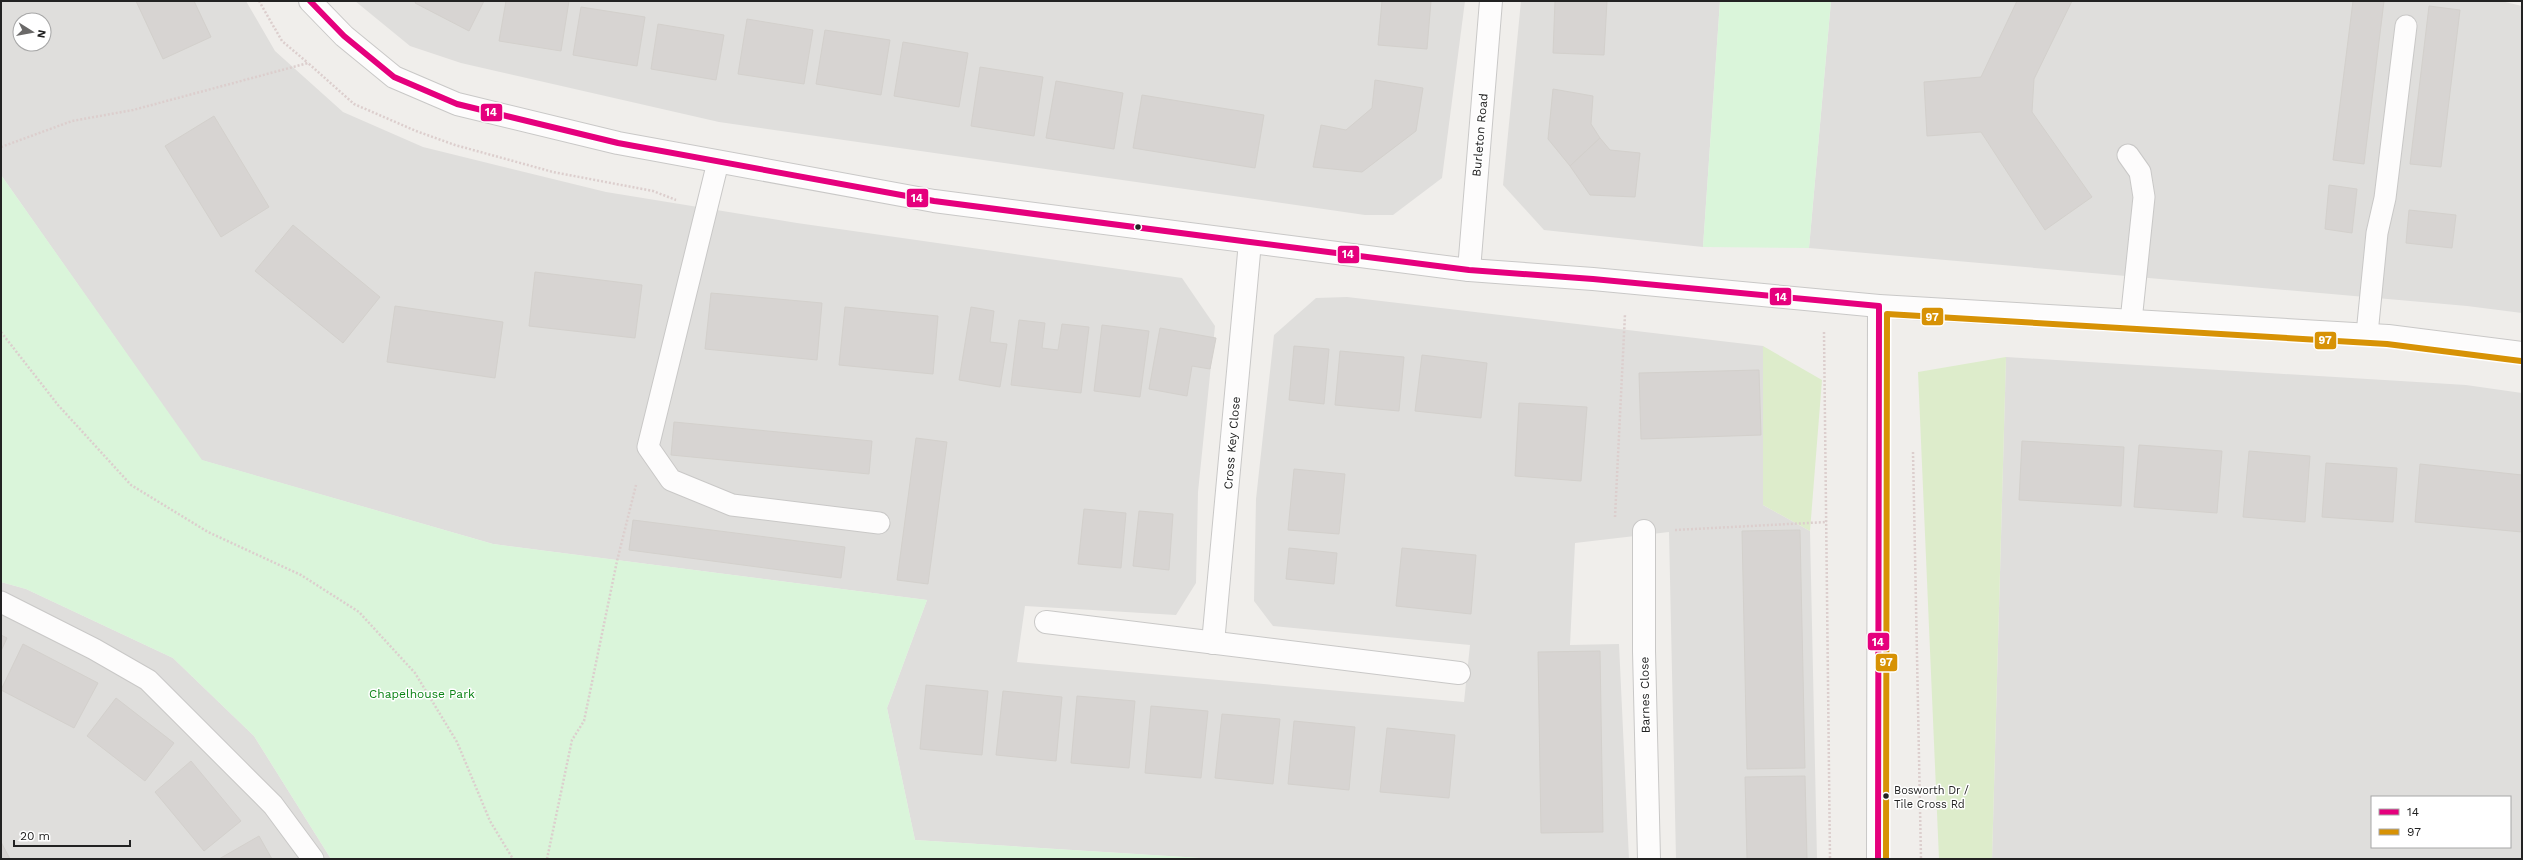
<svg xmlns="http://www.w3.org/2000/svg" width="2523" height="860" font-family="'Work Sans',sans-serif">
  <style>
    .residential { fill: #dfdedc; fill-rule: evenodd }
    .grass { fill: #ddeccb }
    .park { fill: #daf5da }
    .building { fill: #d7d4d2; stroke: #d3d0cc }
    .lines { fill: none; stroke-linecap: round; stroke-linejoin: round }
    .service-casing { stroke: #c9c8c7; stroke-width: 23 }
    .minor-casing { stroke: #c9c8c7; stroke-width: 24 }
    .tertiary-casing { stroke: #c9c8c7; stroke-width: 24 }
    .path { stroke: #dccecd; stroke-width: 2.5; stroke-dasharray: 2 2; stroke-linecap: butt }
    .service { stroke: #fdfcfc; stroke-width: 21 }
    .minor { stroke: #fdfcfc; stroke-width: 22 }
    .tertiary { stroke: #fdfcfc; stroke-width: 22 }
    .bus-1-casing { stroke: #fff; stroke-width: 9 }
    .bus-2-casing { stroke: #fff; stroke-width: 9 }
    .bus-1 { stroke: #e5007d; stroke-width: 6 }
    .bus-2 { stroke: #d79205; stroke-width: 6 }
    .bus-dot { fill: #222; stroke: #fff; stroke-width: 1.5 }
    .labels { text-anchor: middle; stroke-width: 3; stroke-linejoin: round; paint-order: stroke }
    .bus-label { font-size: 11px; fill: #222; stroke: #fff; text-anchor: start }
    .street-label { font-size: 12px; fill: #222; stroke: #fff }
    .park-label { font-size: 12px; fill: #0c8416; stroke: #fff }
    .line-badge { stroke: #fff; stroke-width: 1.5 }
    .badge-label { font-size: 11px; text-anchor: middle; font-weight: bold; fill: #fff }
  </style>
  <rect width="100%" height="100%" fill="#f0eeeb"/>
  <g class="residential">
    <path d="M1,1H246L275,51L343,112L423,147L606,192L797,223L1182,278L1215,326L1198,492L1196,583L1176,615L1025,606L1017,662L1464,702L1470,645L1273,626L1254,601L1256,499L1274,335L1316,298L1347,297L1763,346V505L1810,531L1817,859H1676L1669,532L1575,543L1570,645L1619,644L1629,859H1216L915,840L887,708L927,600L493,544L201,460L1,175ZM20,20H44V44H20Z"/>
    <path d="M355,1H1465L1442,178L1393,215H1365L719,122L461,63L410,46Z"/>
    <path d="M1521,1H1720L1703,247L1544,230L1503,185Z"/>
    <path d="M1831,1H2501L2522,6V313L2467,306L1809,248Z"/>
    <path d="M2006,357L2466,385L2522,393V859H1992ZM2372,797H2510V847H2372Z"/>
    <path d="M1,582L26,589L173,658L254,736L331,859H1Z"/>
  </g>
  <g class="grass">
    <path d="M1763,346L1822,380L1810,531L1763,505Z"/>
    <path d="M2006,357L1992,859H1939L1918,372Z"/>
  </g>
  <g class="park">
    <path d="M1720,1H1831L1809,248L1703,247Z"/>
    <path d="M1,175L202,460L493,544L927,600L887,708L915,840L1216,859H331L254,736L173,658L26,589L1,582Z"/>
  </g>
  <g class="building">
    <path d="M136,1H194L211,37L163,59Z"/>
    <path d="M416,1H484L469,31L415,3Z"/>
    <path d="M506,1H569L561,51L499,41Z"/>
    <path d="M1382,1H1431L1427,49L1378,45Z"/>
    <path d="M1555,1H1607L1604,55L1553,53Z"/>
    <path d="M2017,1H2072L2034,79L2032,112L2092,197L2045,230L1981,132L1927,136L1924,82L1981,77Z"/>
    <path d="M2353,1H2384L2364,164L2333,160Z"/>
    <path d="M2429,6L2460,10L2441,167L2410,164Z"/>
    <path d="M581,7L645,17L637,66L573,55Z"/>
    <path d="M747,19L813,30L804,84L738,74Z"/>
    <path d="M658,24L724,35L716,80L651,69Z"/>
    <path d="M825,30L890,40L881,95L816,84Z"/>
    <path d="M903,42L968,53L959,107L894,96Z"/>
    <path d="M980,67L1043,77L1034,136L971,126Z"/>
    <path d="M1375,80L1423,88L1416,131L1362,172L1313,167L1321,125L1346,130L1372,108Z"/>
    <path d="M1056,81L1123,93L1114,149L1046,138Z"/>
    <path d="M1553,89L1593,96L1591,124L1600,138L1570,166L1548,139Z"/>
    <path d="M1142,95L1264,115L1255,168L1133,148Z"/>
    <path d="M214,116L269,207L221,237L165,146Z"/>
    <path d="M1600,138L1610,150L1640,153L1635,197L1590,195L1570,166Z"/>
    <path d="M2329,185L2357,189L2352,233L2325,229Z"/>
    <path d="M2409,210L2456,215L2452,248L2406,243Z"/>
    <path d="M293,225L380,297L343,343L255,271Z"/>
    <path d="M535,272L642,285L635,338L529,326Z"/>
    <path d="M711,293L822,303L817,360L705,349Z"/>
    <path d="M395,306L503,322L495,378L387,362Z"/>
    <path d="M845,307L938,316L933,374L839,365Z"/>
    <path d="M971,307L994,311L990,342L1007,344L1000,387L959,380Z"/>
    <path d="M1019,320L1045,323L1042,348L1058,350L1062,324L1089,327L1081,393L1011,385Z"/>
    <path d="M1102,325L1149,331L1140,397L1094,391Z"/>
    <path d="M1160,328L1216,338L1210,369L1192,366L1187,396L1149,389Z"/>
    <path d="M1294,346L1329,349L1324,404L1289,400Z"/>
    <path d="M1340,351L1404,357L1399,411L1335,405Z"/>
    <path d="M1422,355L1487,363L1481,418L1415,411Z"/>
    <path d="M1759,370L1761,435L1641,439L1639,373Z"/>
    <path d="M1519,403L1587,407L1581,481L1515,476Z"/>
    <path d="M674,422L872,441L869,474L671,455Z"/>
    <path d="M916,438L947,442L928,584L897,580Z"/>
    <path d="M2022,441L2124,447L2121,506L2019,500Z"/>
    <path d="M2139,445L2222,451L2217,513L2134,507Z"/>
    <path d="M2249,451L2310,456L2305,522L2243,517Z"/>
    <path d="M2326,463L2397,468L2393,522L2322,517Z"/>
    <path d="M2420,464L2522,475V532L2415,522Z"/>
    <path d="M1294,469L1345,474L1339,534L1288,530Z"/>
    <path d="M1084,509L1126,513L1121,568L1078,564Z"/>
    <path d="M1139,511L1173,514L1169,570L1133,566Z"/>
    <path d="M633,520L845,547L841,578L629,550Z"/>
    <path d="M1800,530L1805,768L1747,769L1742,531Z"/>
    <path d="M1289,548L1337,553L1334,584L1286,579Z"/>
    <path d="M1402,548L1476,555L1471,614L1396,606Z"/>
    <path d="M1,635L7,638L1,651Z"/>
    <path d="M23,644L98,683L74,728L1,690Z"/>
    <path d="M1600,651L1603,832L1541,833L1538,652Z"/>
    <path d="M926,685L988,691L982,755L920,749Z"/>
    <path d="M1003,691L1062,697L1056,761L996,755Z"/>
    <path d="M1077,696L1135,701L1129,768L1071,763Z"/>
    <path d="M116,698L174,743L145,781L87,736Z"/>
    <path d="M1151,706L1208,711L1201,778L1145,773Z"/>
    <path d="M1222,714L1280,719L1273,784L1215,778Z"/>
    <path d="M1294,721L1355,727L1349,790L1288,784Z"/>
    <path d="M1387,728L1455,735L1449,798L1380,792Z"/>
    <path d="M191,761L241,821L204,851L155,792Z"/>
    <path d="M1805,776L1807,859H1747L1745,777Z"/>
    <path d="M259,836L272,859H219Z"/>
    <path d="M1,842L10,859H1Z"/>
  </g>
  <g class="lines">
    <g class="service-casing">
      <g id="service">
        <path d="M2128,155L2140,172L2144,197L2131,321"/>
        <path d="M718,162L648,447L671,480L732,505L879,523"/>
        <path d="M2367,334L2377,233L2385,198L2406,26"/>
        <path d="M1,602L94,649L148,680L273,805L313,859"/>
      </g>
    </g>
    <g class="minor-casing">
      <g id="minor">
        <path d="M1469,270L1491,1"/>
        <path d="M1644,531V651L1649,859"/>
        <path d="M1046,622L1459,673"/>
        <path d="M1213,643L1250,242"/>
      </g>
    </g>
    <g class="tertiary-casing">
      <g id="tertiary">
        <path d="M310,1L344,36L394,77L457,104L618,143L934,201L1469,270L1593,279L1879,306L2388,336L2522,353"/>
        <path d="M1878,859L1879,306"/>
      </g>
    </g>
    <g class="path">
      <path d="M259,1L282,41L308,63"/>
      <path d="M1,147L72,121L133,110L308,63L354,104L416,131L455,145L553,172L653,191L676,200"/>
      <path d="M1,332L58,405L131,485L208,532L301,575L359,612L415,673L457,742L490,821L513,859"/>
      <path d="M1824,332L1830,859"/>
      <path d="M1913,452L1921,859"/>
      <path d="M1615,517L1625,314"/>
      <path d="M1675,530L1827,522"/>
      <path d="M547,859L572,740L584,721L617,561L636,485"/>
    </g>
    <use href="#service" class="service"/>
    <use href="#minor" class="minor"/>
    <use href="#tertiary" class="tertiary"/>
    <g class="bus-1-casing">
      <path id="bus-1" d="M310,1L344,36L394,77L457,104L618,143L934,201L1250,242L1469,270L1593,279L1879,306L1878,859"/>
    </g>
    <g class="bus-2-casing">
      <path id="bus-2" d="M1886,859L1887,314L2387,344L2521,361"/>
    </g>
    <use href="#bus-1" class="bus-1"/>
    <use href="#bus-2" class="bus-2"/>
  </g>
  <g class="bus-dot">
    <circle cx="1138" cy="227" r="3.5"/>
    <circle cx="1886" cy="796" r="3.5"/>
  </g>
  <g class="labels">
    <g class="bus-label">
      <text x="1894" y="794">Bosworth Dr /<tspan x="1894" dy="14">Tile Cross Rd</tspan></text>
    </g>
    <g class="street-label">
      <text transform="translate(1480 135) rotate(-85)" y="4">Burleton Road</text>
      <text transform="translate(1232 443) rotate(-85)" y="4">Cross Key Close</text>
      <text transform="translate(1645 695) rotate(-91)" y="4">Barnes Close</text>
    </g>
    <g class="park-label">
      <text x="422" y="698">Chapelhouse Park</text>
    </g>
  </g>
  <g class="line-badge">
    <rect x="480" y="103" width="23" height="19" rx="4" fill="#e5007d"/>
    <rect x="906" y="188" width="23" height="20" rx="4" fill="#e5007d"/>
    <rect x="1337" y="245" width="23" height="19" rx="4" fill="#e5007d"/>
    <rect x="1769" y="287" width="23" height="19" rx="4" fill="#e5007d"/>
    <rect x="1921" y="307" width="23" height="19" rx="4" fill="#d79205"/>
    <rect x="2314" y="331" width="23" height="19" rx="4" fill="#d79205"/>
    <rect x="1867" y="632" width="23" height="19" rx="4" fill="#e5007d"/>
    <rect x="1875" y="653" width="23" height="19" rx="4" fill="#d79205"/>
  </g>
  <g class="badge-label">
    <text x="491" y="116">14</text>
    <text x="917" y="202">14</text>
    <text x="1348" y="258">14</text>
    <text x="1781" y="301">14</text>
    <text x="1932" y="321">97</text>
    <text x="2325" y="344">97</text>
    <text x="1878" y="646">14</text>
    <text x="1886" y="666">97</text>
  </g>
  <rect width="2523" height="860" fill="none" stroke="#222222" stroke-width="4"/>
  <rect x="2371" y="796" width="140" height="52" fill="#ffffff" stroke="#a7a7a7"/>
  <rect x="2379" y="809" width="20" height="6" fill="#e5007d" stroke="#a7a7a7"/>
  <text x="2407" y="816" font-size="12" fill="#222222">14</text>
  <rect x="2379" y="829" width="20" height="6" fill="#d79205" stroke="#a7a7a7"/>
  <text x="2407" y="836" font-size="12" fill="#222222">97</text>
  <g transform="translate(32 32) rotate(101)"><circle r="19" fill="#ffffff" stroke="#a7a7a7"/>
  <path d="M0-3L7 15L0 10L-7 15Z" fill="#6a6968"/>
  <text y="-6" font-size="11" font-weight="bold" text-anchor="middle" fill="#222222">N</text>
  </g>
  <path d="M14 840v6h116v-6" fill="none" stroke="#222222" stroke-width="2"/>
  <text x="20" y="840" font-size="12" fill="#222222" stroke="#ffffff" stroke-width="3" paint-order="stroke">20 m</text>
</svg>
